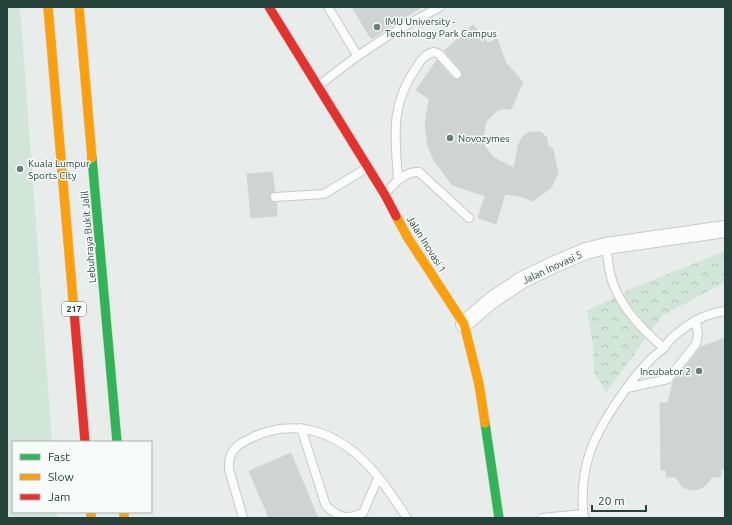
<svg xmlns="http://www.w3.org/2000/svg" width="732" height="525" font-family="Ubuntu,sans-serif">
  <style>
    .forest { fill: url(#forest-crowns) }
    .park { fill: #d1e6d8 }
    .building { fill: #cfd4d2; stroke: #d1d6d4 }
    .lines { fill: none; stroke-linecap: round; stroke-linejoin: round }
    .lane-casing { stroke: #c5cac8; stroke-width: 10 }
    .street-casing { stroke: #c5cac8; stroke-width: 18 }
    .fast-casing { stroke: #c3cbc8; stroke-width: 10 }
    .slow-casing { stroke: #c3cbc8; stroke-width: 10 }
    .jam-casing { stroke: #c3cbc8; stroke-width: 10 }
    .lane { stroke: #fcfcfc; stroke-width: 8 }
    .street { stroke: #fcfcfc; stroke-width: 16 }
    .fast { stroke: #30b455; stroke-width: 9 }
    .slow { stroke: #ff9f0a; stroke-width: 9 }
    .jam { stroke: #e5322d; stroke-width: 9 }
    .poi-dot { fill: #697e78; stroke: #f7fbf9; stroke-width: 1.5 }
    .labels { text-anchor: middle; stroke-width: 3; stroke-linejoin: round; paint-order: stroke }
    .shield { fill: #f7fbf9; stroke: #637a73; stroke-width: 1 }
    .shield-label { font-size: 9px; font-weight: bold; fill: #24423a }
    .poi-label { font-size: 10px; fill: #24423a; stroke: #f7fbf9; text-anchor: start }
    .street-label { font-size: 10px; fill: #24423a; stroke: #f7fbf9 }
  </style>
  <defs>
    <pattern id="forest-crowns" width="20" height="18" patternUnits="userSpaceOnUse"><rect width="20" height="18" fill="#d1e6d8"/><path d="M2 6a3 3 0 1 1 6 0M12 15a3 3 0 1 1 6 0" fill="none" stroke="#b3c6ba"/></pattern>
  </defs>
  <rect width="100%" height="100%" fill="#e8edeb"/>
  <path class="forest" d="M725,251V282L662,316L606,393L594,372L593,345L587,311L635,287Z"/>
  <path class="park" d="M7,7H20L52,442H13V512H57L58,518H7Z"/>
  <g class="building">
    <path d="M352,7H422L371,39Z"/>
    <path d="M473,25L488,43L497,39L506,63L523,82L511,109H502L497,111L490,117L486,122L484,132V143L486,148L493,157L514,168L518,146L522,137L529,132H541L547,138L548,146L553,149L558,173L551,188L533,201L523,197L505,194L496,224L478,218L485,196L452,185L434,160L428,146L425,125L429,99L416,90L437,60L453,78L458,79L461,78L462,75L461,71L444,51Z"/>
    <path d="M272,172L275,192L270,194V198L272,202H276L277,216L251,218L247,174Z"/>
    <path d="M725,338V469H721V477H712L704,487L696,490H691L682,487L676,477H666V470H661L660,403H668L673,382L701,347Z"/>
    <path d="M291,453L318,518H269L249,471Z"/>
  </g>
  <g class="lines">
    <g class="lane-casing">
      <g id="lane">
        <path d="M328,7L357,55"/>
        <path d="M319,86C356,54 397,29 440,7"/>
        <path d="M398,179C395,136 390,105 416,68C421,60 425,54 434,52L439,54L457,74"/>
        <path d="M386,193C394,183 405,171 419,172L469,218"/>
        <path d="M275,197L324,194L367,168"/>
        <path d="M606,246C608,257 608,267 611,277C619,306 641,329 664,348"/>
        <path d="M627,388L668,379L696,344L698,335L696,320"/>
        <path d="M301,428L326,506C340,518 346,520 363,513L378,478"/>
        <path d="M243,518L229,469C228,451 236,445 251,438C271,428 289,426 310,430C357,441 382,480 407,518"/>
        <path d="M542,518L583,514"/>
        <path d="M584,518C581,495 583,473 590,452C600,423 629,382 650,360C654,356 659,352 664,348C667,344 670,339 674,336C688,324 706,313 725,311"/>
      </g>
    </g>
    <g class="street-casing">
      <path id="street" d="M464,324L492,300L522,280L555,264L586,251L606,246L725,229"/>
    </g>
    <g class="fast-casing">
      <g id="fast">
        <path d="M92,158L117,442"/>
        <path d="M485,423L499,518"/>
      </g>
    </g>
    <g class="slow-casing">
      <g id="slow">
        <path d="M48,7L74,311"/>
        <path d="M79,7L92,158"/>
        <path d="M396,216L408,238L464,324L479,384L485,423"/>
        <path d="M91,512V518"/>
        <path d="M124,512V518"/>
      </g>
    </g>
    <g class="jam-casing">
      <g id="jam">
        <path d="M269,7L385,195L396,216"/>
        <path d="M74,311L85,442"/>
      </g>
    </g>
    <use href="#lane" class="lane"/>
    <use href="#street" class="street"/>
    <use href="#fast" class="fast"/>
    <use href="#slow" class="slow"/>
    <use href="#jam" class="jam"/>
  </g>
  <g class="poi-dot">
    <circle cx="377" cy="27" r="4"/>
    <circle cx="450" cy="138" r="4"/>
    <circle cx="20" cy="169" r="4"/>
    <circle cx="699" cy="371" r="4"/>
  </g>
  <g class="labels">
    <rect class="shield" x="62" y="302" width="24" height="14" rx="3"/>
    <g class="shield-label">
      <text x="74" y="312">217</text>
    </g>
    <g class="poi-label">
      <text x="385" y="25">IMU University -<tspan x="385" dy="12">Technology Park Campus</tspan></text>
      <text x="458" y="142">Novozymes</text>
      <text x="28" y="167">Kuala Lumpur<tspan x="28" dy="12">Sports City</tspan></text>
      <text x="691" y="375" text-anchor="end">Incubator 2</text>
    </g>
    <g class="street-label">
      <text transform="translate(88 237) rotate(-95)" y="4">Lebuhraya Bukit Jalil</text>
      <text transform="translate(427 244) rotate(58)" y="4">Jalan Inovasi 1</text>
      <text transform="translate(552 267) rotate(-25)" y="4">Jalan Inovasi 5</text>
    </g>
  </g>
  <rect width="732" height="525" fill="none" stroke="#24423a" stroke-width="16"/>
  <rect x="12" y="441" width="140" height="72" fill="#f7fbf9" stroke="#a3b1ad"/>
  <rect x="20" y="454" width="20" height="6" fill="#30b455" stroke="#a3b1ad"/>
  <text x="48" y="461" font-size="12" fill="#24423a">Fast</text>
  <rect x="20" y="474" width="20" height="6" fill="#ff9f0a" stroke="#a3b1ad"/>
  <text x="48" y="481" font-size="12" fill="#24423a">Slow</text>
  <rect x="20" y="494" width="20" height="6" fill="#e5322d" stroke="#a3b1ad"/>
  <text x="48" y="501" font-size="12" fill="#24423a">Jam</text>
  <path d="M592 505v6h54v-6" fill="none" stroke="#24423a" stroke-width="2"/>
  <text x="598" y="505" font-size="12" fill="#24423a" stroke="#f7fbf9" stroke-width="3" paint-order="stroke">20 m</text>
</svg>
